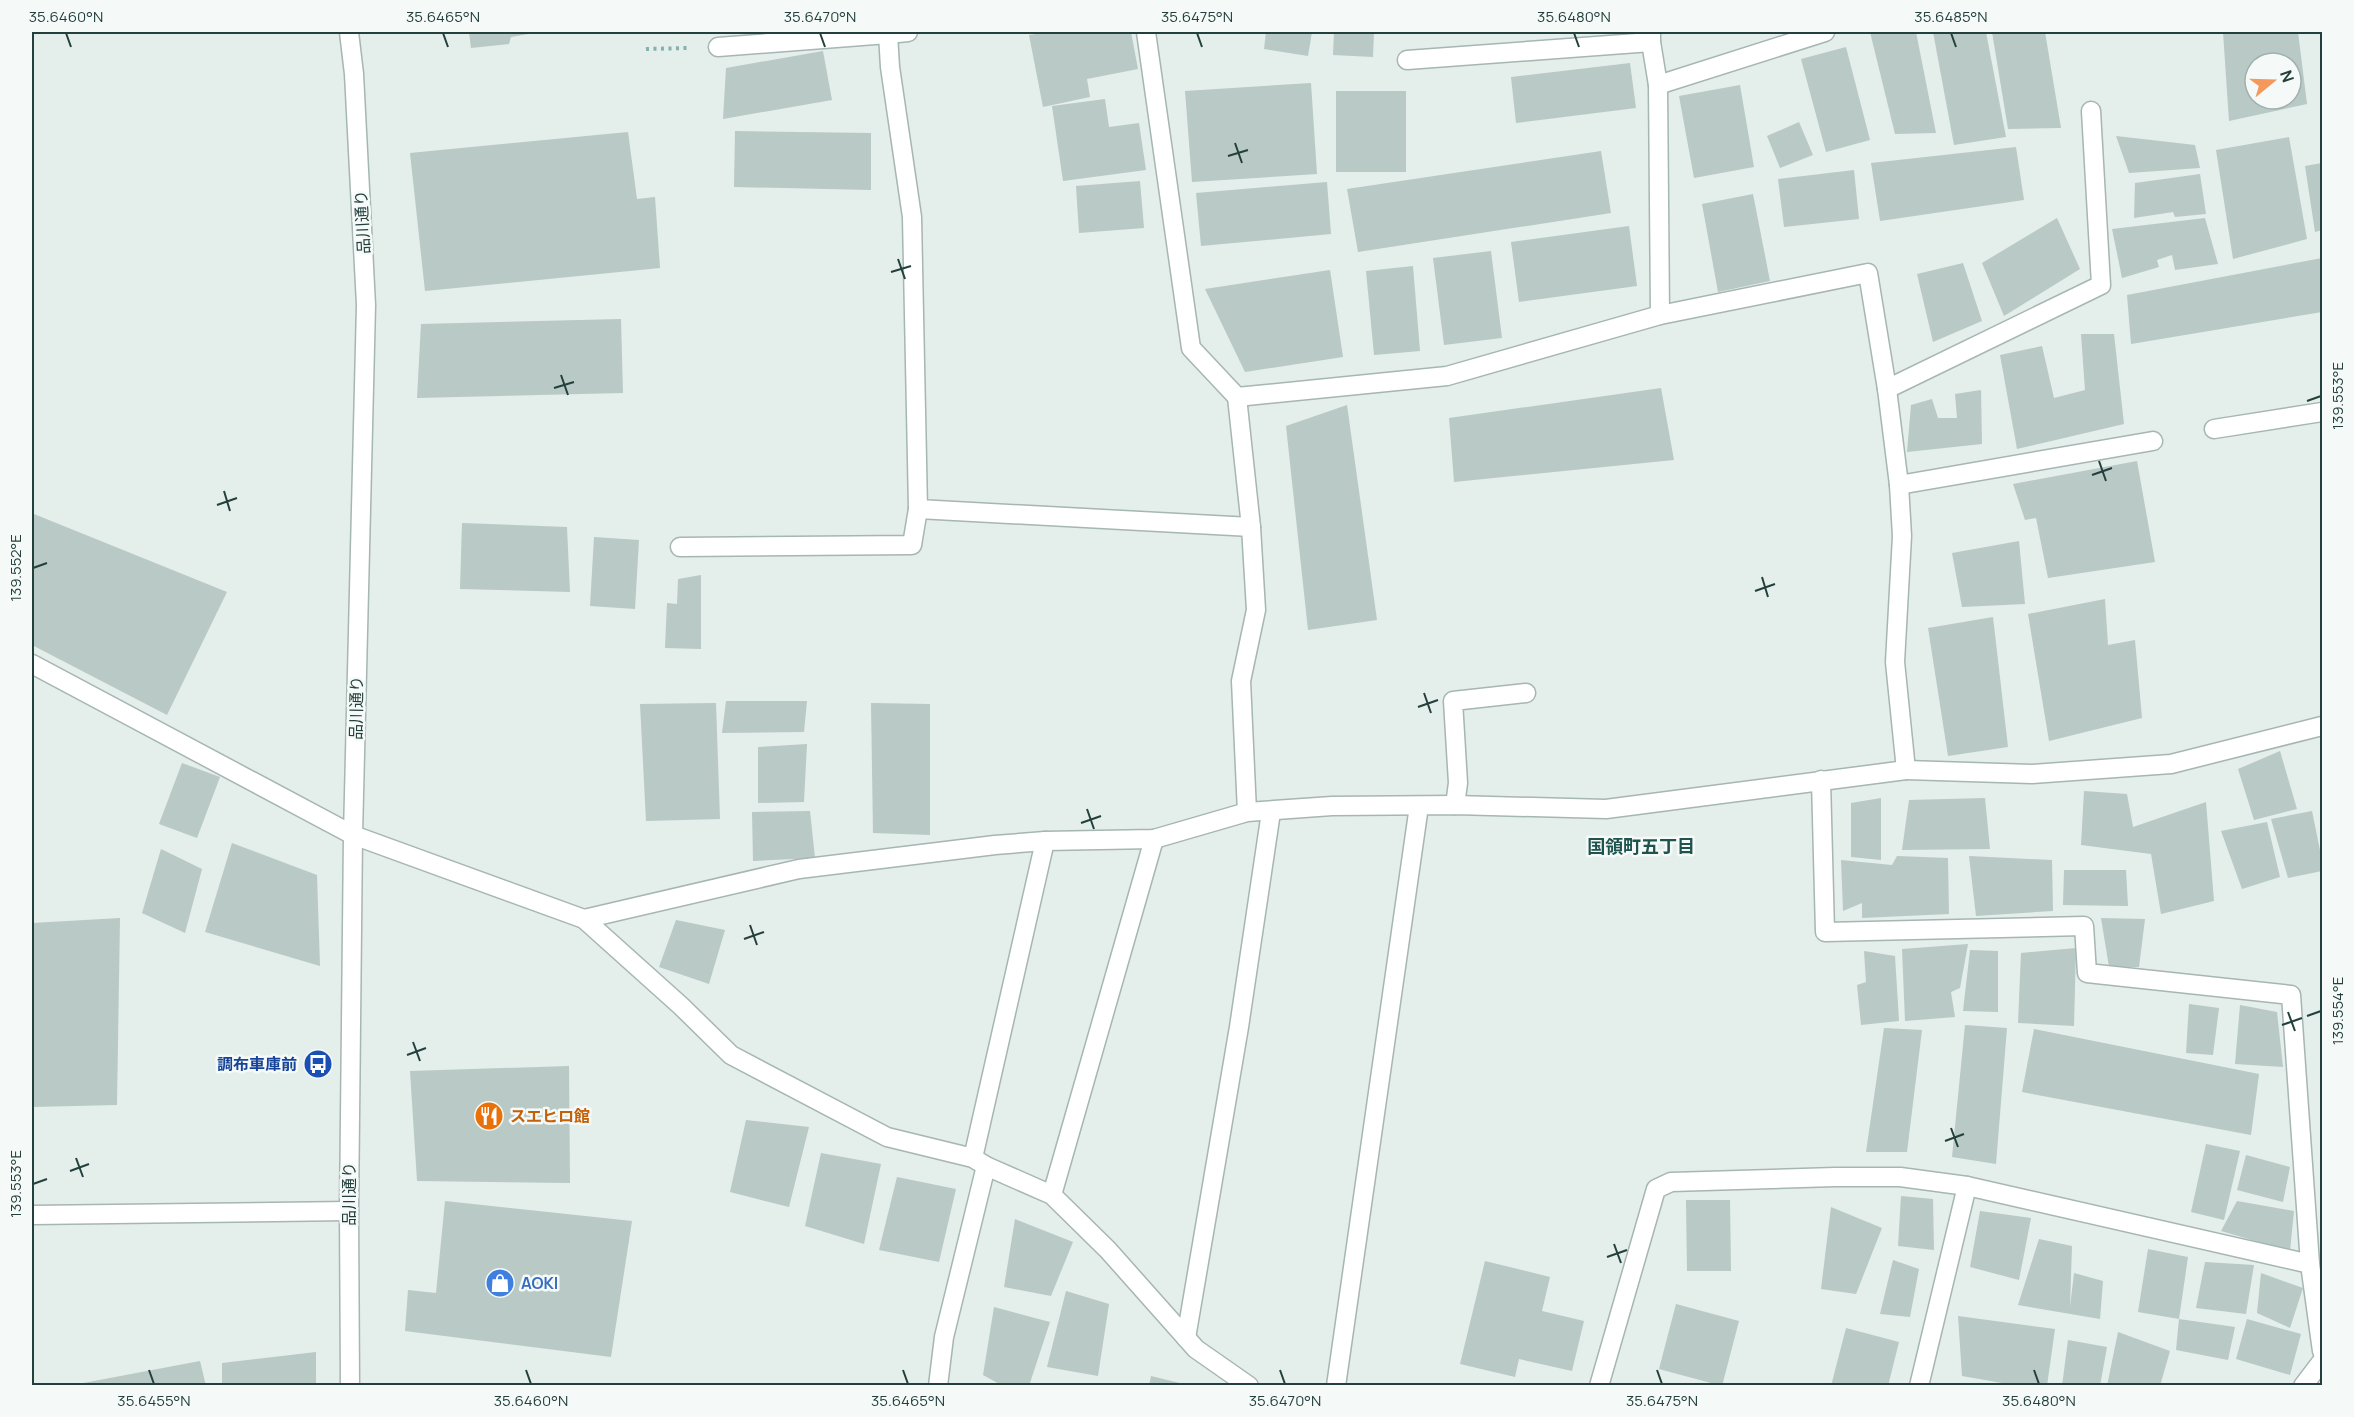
<svg xmlns="http://www.w3.org/2000/svg" width="2354" height="1417" font-family="Manrope,'Noto Sans JP',sans-serif">
  <style>
    .building { fill: #b9c9c5; fill-rule: evenodd }
    .lines { fill: none; stroke-linecap: round; stroke-linejoin: round }
    .service-casing { stroke: #a6b6b3; stroke-width: 21 }
    .minor-casing { stroke: #a6b6b3; stroke-width: 21 }
    .tertiary-casing { stroke: #a6b6b3; stroke-width: 21 }
    .path { stroke: #84b2ab; stroke-width: 4; stroke-dasharray: 3 4.5; stroke-linecap: butt }
    .service { stroke: #fff; stroke-width: 18 }
    .minor { stroke: #fff; stroke-width: 18 }
    .tertiary { stroke: #fff; stroke-width: 18 }
    .ticks { fill: none; stroke: #23403d; stroke-width: 2 }
    .labels { text-anchor: middle; stroke-width: 5; stroke-linejoin: round; paint-order: stroke }
    .street-label { font-size: 16px; fill: #23403d; stroke: #f5faf8 }
    .transit-label { font-size: 16px; font-weight: bold; fill: #164399; stroke: #f5faf8; text-anchor: end }
    .food-label { font-size: 16px; font-weight: bold; fill: #c56008; stroke: #f5faf8; text-anchor: start }
    .shop-label { font-size: 16px; font-weight: bold; fill: #366cbe; stroke: #f5faf8; text-anchor: start }
    .neighbourhood-label { font-size: 18px; font-weight: bold; fill: #1e534e; stroke: #f5faf8 }
    .neatline { fill: none; stroke: #23403d; stroke-width: 2 }
    .ticks-label { font-size: 15px; text-anchor: middle; fill: #23403d }
  </style>
  <rect width="100%" height="100%" fill="#e4eeeb"/>
  <g class="building">
    <path d="M469,32H534V33L511,37L509,44L471,48Z"/>
    <path d="M1049,32H1131L1138,69L1087,79L1090,97L1043,107L1029,35Z"/>
    <path d="M1266,32H1312L1308,56L1264,49Z"/>
    <path d="M1334,32H1374L1373,57L1333,55Z"/>
    <path d="M1870,32H1916L1936,133L1895,134Z"/>
    <path d="M1933,32H1986L2006,137L1954,145Z"/>
    <path d="M1992,32H2045L2061,128L2008,129Z"/>
    <path d="M2223,32H2298L2307,104L2229,121ZM2255,63H2291V99H2255Z"/>
    <path d="M1846,47L1870,140L1826,152L1801,59Z"/>
    <path d="M823,51L832,100L723,119L726,68Z"/>
    <path d="M1630,63L1636,108L1516,123L1511,77Z"/>
    <path d="M1311,83L1317,174L1192,182L1185,91Z"/>
    <path d="M1740,85L1754,167L1694,178L1679,96Z"/>
    <rect x="1336" y="91" width="70" height="81"/>
    <path d="M1105,99L1109,127L1139,123L1146,170L1063,181L1052,106Z"/>
    <path d="M1799,122L1813,155L1780,168L1767,136Z"/>
    <path d="M735,131L871,133V190L734,187Z"/>
    <path d="M628,132L637,199L655,197L660,268L425,291L410,153Z"/>
    <path d="M2116,136L2195,145L2200,168L2129,173Z"/>
    <path d="M2289,137L2307,239L2233,259L2216,150Z"/>
    <path d="M2016,147L2024,200L1880,221L1871,163Z"/>
    <path d="M1601,151L1611,213L1358,252L1347,189Z"/>
    <path d="M2322,163V230L2315,232L2305,166Z"/>
    <path d="M1854,170L1859,219L1784,227L1778,179Z"/>
    <path d="M2200,174L2206,214L2175,217L2173,212L2134,218L2135,183Z"/>
    <path d="M1140,181L1144,228L1079,233L1076,186Z"/>
    <path d="M1327,182L1331,234L1201,246L1196,193Z"/>
    <path d="M1753,194L1770,281L1718,292L1702,204Z"/>
    <path d="M2057,218L2080,269L2004,316L1982,263Z"/>
    <path d="M2205,218L2218,264L2175,270L2172,255L2157,260L2159,267L2122,278L2112,229Z"/>
    <path d="M1629,226L1637,286L1519,302L1511,242Z"/>
    <path d="M1491,251L1502,338L1444,345L1433,258Z"/>
    <path d="M2322,258V312L2131,344L2127,295Z"/>
    <path d="M1963,263L1982,321L1933,342L1917,274Z"/>
    <path d="M1413,266L1420,351L1374,355L1366,271Z"/>
    <path d="M1330,270L1343,357L1245,372L1205,289Z"/>
    <path d="M621,319L623,393L417,398L421,324Z"/>
    <path d="M2081,334H2114L2124,424L2017,449L2000,355L2042,346L2054,398L2085,390Z"/>
    <path d="M1661,388L1674,460L1454,482L1449,418Z"/>
    <path d="M1981,390L1982,444L1907,452L1911,405L1932,399L1938,418H1957L1955,394Z"/>
    <path d="M1347,405L1377,620L1308,630L1286,426Z"/>
    <path d="M2137,461L2155,562L2048,578L2036,518L2025,520L2013,484Z"/>
    <path d="M34,514L227,592L167,715L32,645V521Z"/>
    <path d="M462,523L567,527L570,592L460,589Z"/>
    <path d="M594,537L639,540L635,609L590,606Z"/>
    <path d="M2019,541L2025,604L1962,607L1952,553Z"/>
    <path d="M701,575V649L665,648L667,603L677,604L678,579Z"/>
    <path d="M2105,599L2108,645L2135,640L2142,718L2049,741L2028,614Z"/>
    <path d="M1993,617L2008,747L1948,756L1928,628Z"/>
    <path d="M726,701H807L804,732L722,733Z"/>
    <path d="M716,703L720,819L646,821L640,704Z"/>
    <path d="M871,703L930,704V835L873,833Z"/>
    <path d="M807,744L804,802L758,803V747Z"/>
    <path d="M2280,751L2297,809L2254,820L2238,769Z"/>
    <path d="M182,763L220,777L197,838L159,824Z"/>
    <path d="M2084,791L2127,794L2133,827L2206,802L2214,901L2161,914L2151,854L2081,845Z"/>
    <path d="M1881,798V860L1851,857V803Z"/>
    <path d="M1985,798L1990,849L1902,850L1909,800Z"/>
    <path d="M810,811L815,858L753,861L752,812Z"/>
    <path d="M2312,811L2322,860V871L2288,878L2271,819Z"/>
    <path d="M2267,822L2280,877L2242,889L2221,831Z"/>
    <path d="M232,843L317,875L320,966L205,932Z"/>
    <path d="M161,849L202,869L185,933L142,913Z"/>
    <path d="M1897,856L1948,858L1949,914L1862,918V903L1843,911L1841,860L1892,865Z"/>
    <path d="M1969,856L2052,860L2053,911L1976,916Z"/>
    <path d="M2064,870H2126L2128,906L2063,905Z"/>
    <path d="M120,918L117,1105L32,1107V923Z"/>
    <path d="M2101,918L2145,919L2139,967H2109Z"/>
    <path d="M676,920L725,930L709,984L659,967Z"/>
    <path d="M1968,944L1960,988L1951,992L1955,1017L1905,1021L1902,949Z"/>
    <path d="M2076,948L2074,1026L2018,1023L2021,953Z"/>
    <path d="M1970,950L1998,951V1012L1963,1011Z"/>
    <path d="M1864,951L1895,956L1899,1021L1861,1025L1857,985L1866,982Z"/>
    <path d="M2189,1004L2219,1008L2213,1055L2186,1053Z"/>
    <path d="M2240,1005L2277,1012L2283,1067L2235,1064Z"/>
    <path d="M1965,1025L2007,1028L1996,1164L1952,1157Z"/>
    <path d="M1884,1028L1922,1030L1907,1152H1866Z"/>
    <path d="M2034,1029L2259,1074L2251,1135L2022,1092Z"/>
    <path d="M569,1066L570,1183L417,1181L410,1071Z"/>
    <path d="M746,1120L809,1127L789,1207L730,1192Z"/>
    <path d="M2206,1144L2240,1151L2224,1220L2191,1212Z"/>
    <path d="M821,1153L881,1164L864,1244L805,1226Z"/>
    <path d="M2246,1155L2290,1167L2283,1202L2237,1190Z"/>
    <path d="M897,1177L956,1189L939,1262L879,1250Z"/>
    <path d="M1901,1196L1933,1199L1934,1250L1898,1246Z"/>
    <path d="M1686,1200H1730L1731,1271H1687Z"/>
    <path d="M445,1201L632,1221L611,1357L405,1331L408,1290L436,1293Z"/>
    <path d="M2237,1201L2294,1211L2290,1251L2221,1231Z"/>
    <path d="M1831,1207L1882,1228L1856,1294L1821,1289Z"/>
    <path d="M1980,1211L2031,1218L2019,1280L1970,1267Z"/>
    <path d="M1015,1219L1073,1242L1051,1296L1004,1287Z"/>
    <path d="M2039,1239L2072,1246L2070,1307L2074,1273L2103,1281L2100,1319L2018,1305Z"/>
    <path d="M2148,1249L2188,1257L2179,1319L2235,1327L2228,1360L2176,1350L2179,1319L2138,1312Z"/>
    <path d="M1893,1260L1919,1269L1910,1317L1880,1314Z"/>
    <path d="M1485,1261L1550,1277L1542,1311L1584,1321L1572,1371L1519,1359L1515,1377L1460,1364Z"/>
    <path d="M2205,1262L2254,1265L2246,1314L2196,1308Z"/>
    <path d="M2261,1273L2303,1288L2290,1328L2257,1313Z"/>
    <path d="M1066,1291L1109,1304L1098,1376L1047,1367Z"/>
    <path d="M1676,1304L1739,1321L1722,1386L1659,1369Z"/>
    <path d="M994,1307L1050,1322L1029,1386H1003L983,1375Z"/>
    <path d="M1958,1316L2055,1329L2047,1386H2019L1962,1376Z"/>
    <path d="M2247,1319L2301,1334L2290,1375L2236,1359Z"/>
    <path d="M1846,1328L1899,1342L1888,1386H1831Z"/>
    <path d="M2118,1332L2170,1351L2160,1386H2107Z"/>
    <path d="M2068,1340L2107,1347L2100,1386H2062Z"/>
    <path d="M316,1352V1386H222V1363Z"/>
    <path d="M200,1361L206,1386H78V1384Z"/>
    <path d="M1151,1376L1188,1385V1386H1149Z"/>
  </g>
  <g class="lines">
    <g class="service-casing">
      <g id="service">
        <path d="M718,47L888,34"/>
        <path d="M1407,60L1651,42"/>
        <path d="M1887,389L2101,285L2091,111"/>
        <path d="M2214,429L2322,412"/>
        <path d="M1899,485L2153,441"/>
        <path d="M680,547L912,545L918,509"/>
        <path d="M1906,770L2032,774L2171,764L2322,726"/>
        <path d="M1821,780L1825,932L2084,926L2087,973L2291,995L2310,1264"/>
        <path d="M1455,805L1458,783L1453,701L1526,693"/>
        <path d="M973,1158L1045,841"/>
        <path d="M1052,1195L1154,839"/>
        <path d="M32,1215L349,1211"/>
        <path d="M1186,1338L1239,1027L1271,812"/>
        <path d="M1336,1386L1419,806"/>
        <path d="M1599,1386L1656,1189L1671,1182L1835,1177H1900L1967,1186L2310,1264L2322,1351"/>
        <path d="M1919,1386L1967,1186"/>
        <path d="M2303,1386L2322,1361"/>
      </g>
    </g>
    <g class="minor-casing">
      <g id="minor">
        <path d="M908,32L888,34L890,67L912,217L918,509L1251,527"/>
        <path d="M1651,32V42L1658,85L1660,315"/>
        <path d="M1658,85L1825,32"/>
        <path d="M1237,397L1251,527L1256,610L1241,681L1247,812"/>
        <path d="M32,664L353,835L584,919L681,1006L731,1055L887,1137L973,1158L986,1166L1052,1195L1108,1250L1196,1349L1249,1386"/>
        <path d="M584,919L799,869L995,845L1045,841L1154,839L1247,812L1332,806L1455,805L1606,809L1906,770L1895,662L1902,536L1899,485L1887,389L1868,273L1660,315L1447,376L1237,397L1191,348L1146,32"/>
        <path d="M938,1386L944,1337L986,1166"/>
      </g>
    </g>
    <g class="tertiary-casing">
      <path id="tertiary" d="M349,32L354,74L366,305L353,835L349,1211L350,1386"/>
    </g>
    <path class="path" d="M646,49L687,48"/>
    <use href="#service" class="service"/>
    <use href="#minor" class="minor"/>
    <use href="#tertiary" class="tertiary"/>
  </g>
  <path class="ticks" d="M66,33L71,47M443,33L448,47M820,33L825,47M1197,33L1202,47M1574,33L1579,47M1951,33L1956,47M1235,143L1242,163M1228,156L1248,150M898,259L905,279M891,272L911,266M561,375L568,395M554,388L574,382M2307,401L2321,396M2099,461L2106,481M2092,475L2112,468M224,491L230,511M217,505L237,498M33,568L47,563M1762,577L1768,597M1755,591L1775,584M1424,693L1431,713M1418,707L1438,700M1087,809L1094,829M1081,823L1101,816M750,925L757,945M744,939L764,932M2288,1012L2295,1031M2307,1016L2321,1011M2282,1025L2302,1018M413,1042L420,1061M407,1055L426,1048M1951,1128L1958,1147M1945,1141L1964,1134M76,1158L83,1177M70,1171L89,1164M33,1184L47,1179M1614,1244L1621,1263M1607,1257L1627,1250M149,1370L154,1384M526,1370L531,1384M903,1370L908,1384M1280,1370L1285,1384M1657,1370L1662,1384M2034,1370L2039,1384"/>
  <defs>
    <g id="bus-disc" transform="scale(1.5)"><circle r="9.5" fill="#1a4fb4" stroke="#f5faf8"/><path d="M-5-6H5V4H4V6H2V4H-2V6H-4V4H-5ZM-3.5-4V0h7V-4ZM-3.5 1.2v1.5H-2V1.2ZM2 1.2v1.5H3.5V1.2Z" fill="#fff"/></g>
    <g id="restaurant-disc" transform="scale(1.5)"><circle r="9.5" fill="#e8710a" stroke="#f5faf8"/><path d="M-5-6h1v4h1v-4h1v4h1v-4h1v5L-1.5 .5V6h-2V.5L-5-1ZM5-6V6H3V1.5H1.5Q1.5-4 5-6Z" fill="#fff"/></g>
    <g id="shop-disc" transform="scale(1.5)"><circle r="9.5" fill="#3f7fe0" stroke="#f5faf8"/><path d="M-5-2.5h2.3a2.7 3.5 0 0 1 5.4 0H5L5.5 6h-11ZM-1.5-2.5h3a1.5 2.3 0 0 0-3 0Z" fill="#fff"/></g>
  </defs>
  <g fill-rule="evenodd">
    <use href="#bus-disc" x="318" y="1064"/>
    <use href="#restaurant-disc" x="489" y="1116"/>
    <use href="#shop-disc" x="500" y="1283"/>
  </g>
  <g class="labels">
    <g class="street-label">
      <text transform="translate(362 222) rotate(-93)" y="6">品川通り</text>
      <text transform="translate(356 708) rotate(-89)" y="6">品川通り</text>
      <text transform="translate(349 1194) rotate(-90)" y="6">品川通り</text>
    </g>
    <g class="transit-label">
      <text x="297" y="1070">調布車庫前</text>
    </g>
    <g class="food-label">
      <text x="510" y="1122">スエヒロ館</text>
    </g>
    <g class="shop-label">
      <text x="521" y="1289">AOKI</text>
    </g>
    <g class="neighbourhood-label">
      <text x="1641" y="853">国領町五丁目</text>
    </g>
  </g>
  <rect width="2354" height="1417" fill="none" stroke="#f5faf8" stroke-width="66"/>
  <g transform="translate(2273 81) rotate(71)"><circle r="28" fill="#f5faf8" stroke="#a1b0ad" stroke-width="1.5"/>
  <path d="M0-4.5L10 22L0 15L-10 22Z" fill="#f5985b"/>
  <text y="-9" font-size="16" font-weight="bold" text-anchor="middle" fill="#23403d">N</text>
  </g>
  <rect x="33" y="33" width="2288" height="1351" class="neatline"/>
  <g class="ticks-label">
    <text x="66" y="22">35.6460°N</text>
    <text x="443" y="22">35.6465°N</text>
    <text x="820" y="22">35.6470°N</text>
    <text x="1197" y="22">35.6475°N</text>
    <text x="1574" y="22">35.6480°N</text>
    <text x="1951" y="22">35.6485°N</text>
    <text transform="translate(2338 396) rotate(-90)" y="5">139.553°E</text>
    <text transform="translate(16 568) rotate(-90)" y="5">139.552°E</text>
    <text transform="translate(2338 1011) rotate(-90)" y="5">139.554°E</text>
    <text transform="translate(16 1184) rotate(-90)" y="5">139.553°E</text>
    <text x="154" y="1406">35.6455°N</text>
    <text x="531" y="1406">35.6460°N</text>
    <text x="908" y="1406">35.6465°N</text>
    <text x="1285" y="1406">35.6470°N</text>
    <text x="1662" y="1406">35.6475°N</text>
    <text x="2039" y="1406">35.6480°N</text>
  </g>
</svg>
